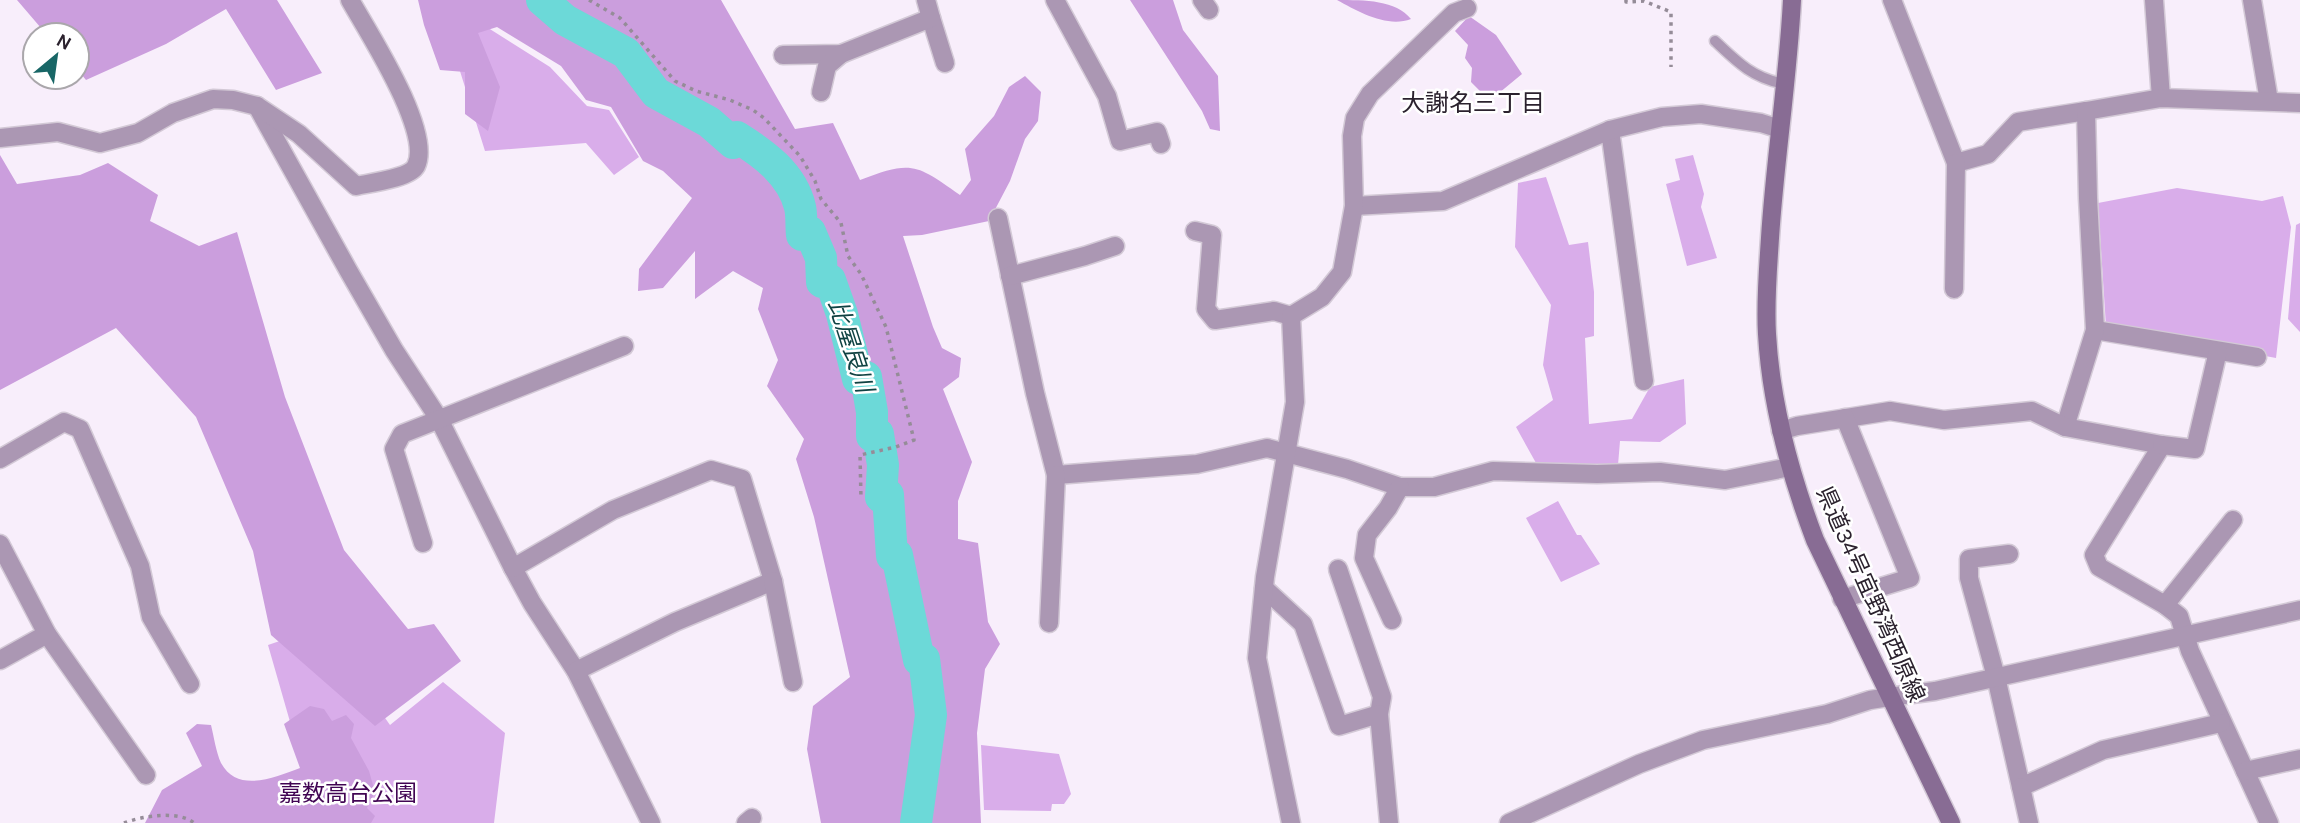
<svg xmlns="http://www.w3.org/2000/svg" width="2300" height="823" font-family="Karla,'Noto Sans JP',sans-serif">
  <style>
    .green { fill: #d9adea }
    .forest { fill: #cb9edd }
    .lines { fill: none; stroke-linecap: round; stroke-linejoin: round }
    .river { stroke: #6cd9d8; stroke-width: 32 }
    .service-casing { stroke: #d3c9d6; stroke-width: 13 }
    .minor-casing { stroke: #d3c9d6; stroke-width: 21 }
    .tertiary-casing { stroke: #d3c9d6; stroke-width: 21 }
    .secondary-casing { stroke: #d3c9d6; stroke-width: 21 }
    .path { stroke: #958c98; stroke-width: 3.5; stroke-dasharray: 3.5 5; stroke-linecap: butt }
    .service { stroke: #ab97b3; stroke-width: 10 }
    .minor { stroke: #ab97b3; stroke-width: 18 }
    .tertiary { stroke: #ab97b3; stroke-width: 18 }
    .secondary { stroke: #886c94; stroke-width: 18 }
    .labels { text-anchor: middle; stroke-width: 5; stroke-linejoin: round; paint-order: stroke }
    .street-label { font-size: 23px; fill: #2b222e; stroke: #fff }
    .park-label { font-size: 23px; fill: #410553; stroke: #fff }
    .neighbourhood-label { font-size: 24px; fill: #2b222e; stroke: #fff }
    .water-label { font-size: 24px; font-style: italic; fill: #0f4242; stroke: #fff }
  </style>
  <rect width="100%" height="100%" fill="#f8eefb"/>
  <g class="green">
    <path d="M474,19L550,67L587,106L609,110L639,157L614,175L586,143L485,151L449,36Z"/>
    <path d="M1693,155L1704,194L1701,207L1717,258L1687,266L1666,184L1680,180L1675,159Z"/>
    <path d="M1546,177L1569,245L1588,242L1594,292V336L1585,338L1589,424L1632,419L1650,387L1684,379L1686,424L1660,442L1620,441L1618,465L1536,463L1516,427L1553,400L1543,365L1551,305L1515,247L1518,183Z"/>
    <path d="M2177,188L2262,201L2283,196L2291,227L2276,358L2106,326L2098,203Z"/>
    <path d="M2300,223V332L2288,319L2296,225Z"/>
    <path d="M1558,501L1577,535H1581L1600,564L1561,582L1526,518Z"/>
    <path d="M321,627L390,725L443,682L505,733L494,823H152L305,774L268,645Z"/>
    <path d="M981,745L1059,754L1071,794L1064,804H1052L1051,811L984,810Z"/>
  </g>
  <g class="forest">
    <path d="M17,0H277L322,73L276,90L226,9L166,44L86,80L77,69V35H47Z"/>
    <path d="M418,0H721L795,129L833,123L860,180C912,160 916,164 960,195L971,180L965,149L994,116L1009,87L1025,76L1041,92L1038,121L1025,139L1010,181L989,221L922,235L903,236L933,327L942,348L961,358L959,377L943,389L972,462L958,501V539L978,543L988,622L1000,644L985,669L977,733L981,823H821L807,749L813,706L850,677L814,517L796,459L804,439L767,386L778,360L758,309L763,288L733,271L695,299V251L663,288L638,291L639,269L692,198L663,171L643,161L611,107L586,100L561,66L497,27L478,33L500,87L488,131L465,114V72L440,70L424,25Z"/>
    <path d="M1130,0H1173L1183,30L1218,76L1220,131L1210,129L1202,111Z"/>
    <path d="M1337,0C1365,0 1396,0 1411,19C1387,28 1359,12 1337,0Z"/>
    <path d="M1469,16L1496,35L1522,74L1499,93L1484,95L1471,82L1472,68L1465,58L1468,45L1455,31Z"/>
    <path d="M0,155L17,184L80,175L108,163L158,195L150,221L199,246L237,232L285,397L344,550L408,629L434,624L461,661L375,726L271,635L253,551L196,417L116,328L0,390Z"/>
    <path d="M310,706L324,709L332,721L346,715L354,724L351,738L369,771L375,792L367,808L375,816L371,823H145L162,790L202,766L186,733L197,724L211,725C214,737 216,752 221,763C238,794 275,777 300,768L284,724Z"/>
  </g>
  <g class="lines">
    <path class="river" d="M542,0L565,20L626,53L656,93L709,122L733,143L737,137C764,154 792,174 800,207C802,215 801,226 802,235L810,232L821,258L822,282L830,280L842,314L858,379L866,377L872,412V436L878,434L883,465L881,497L888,495L892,556L897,555L919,660L924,659L931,715L916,823"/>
    <g class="service-casing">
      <path id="service" d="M1715,41C1738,63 1753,78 1785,84"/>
    </g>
    <g class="minor-casing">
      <g id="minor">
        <path d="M1055,0L1107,96L1120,141L1157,132L1161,144"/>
        <path d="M1202,0L1209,10"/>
        <path d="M1892,0L1956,163L1988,154L2018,122L2086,111"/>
        <path d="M2154,0L2161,98"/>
        <path d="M2252,0L2269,101"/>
        <path d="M931,18L945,63"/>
        <path d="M783,55L841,54L931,18L926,0"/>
        <path d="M821,92L827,66L841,54"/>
        <path d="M257,106L348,270L394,350L439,419L513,568L532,603L576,671L651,823"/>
        <path d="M1610,130L1644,381"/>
        <path d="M0,138L58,132L100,143L138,133L173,113L213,99L233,100L257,106L299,134L356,186C370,183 410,178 416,166C433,132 368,32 350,0"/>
        <path d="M1354,206L1443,201L1610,130L1662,117L1701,114L1761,123L1780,129"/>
        <path d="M998,218L1035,393L1056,475L1197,464L1267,448L1347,469L1400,487H1434L1493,471L1597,474L1660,472L1725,480L1790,467"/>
        <path d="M1195,231L1212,235L1206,309L1215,320L1274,311L1291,316"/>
        <path d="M1010,276L1085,256L1115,246"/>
        <path d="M1954,289L1956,163"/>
        <path d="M2095,330L2257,357"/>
        <path d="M2065,427L2095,330L2088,198L2086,111L2161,98L2300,103"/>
        <path d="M1781,431L1797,426L1890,411L1944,420L2032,411L2065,427L2162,445L2094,555L2099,567L2165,605L2179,616L2190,651L2269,823"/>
        <path d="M2162,445L2195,449L2218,351"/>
        <path d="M0,459L64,422L80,429L140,566L151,617L190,684"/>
        <path d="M423,543L394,449L402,434L624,346"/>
        <path d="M0,544L47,634L146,775"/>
        <path d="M2009,554L1969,559V578L1996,677L2021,787L2103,750L2221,723"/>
        <path d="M513,568L613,510L711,470L742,479L773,581L675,622L576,671"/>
        <path d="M1338,569L1382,697L1379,714"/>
        <path d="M773,581L793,682"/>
        <path d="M1264,588L1303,624L1339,726L1379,714L1389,823"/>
        <path d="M1842,599L1910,578L1845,418"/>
        <path d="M2165,605L2233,520"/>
        <path d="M1392,620L1364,558L1367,535L1388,508L1400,487"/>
        <path d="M1049,623L1056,475"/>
        <path d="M0,660L47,634"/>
        <path d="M2245,771L2300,759"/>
        <path d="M2021,787L2029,823"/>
        <path d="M746,823L752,818"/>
        <path d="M1291,823L1257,658L1265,577L1295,402L1291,316L1322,297L1342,272L1354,206L1352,136L1355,118L1370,94L1454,13L1467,8"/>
        <path d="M1509,823L1639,764L1703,740L1827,714L1870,700L1889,697"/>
      </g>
    </g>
    <g class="tertiary-casing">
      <path id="tertiary" d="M1889,697L1935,691L2300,610"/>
    </g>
    <g class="secondary-casing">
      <path id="secondary" d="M1792,0C1788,80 1775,159 1770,238C1768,270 1765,302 1767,334C1771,405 1790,474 1815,540L1951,823"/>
    </g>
    <g class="path">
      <path d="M589,0L620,18L675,81L696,91L730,100L753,110L764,118L800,156L815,181L821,199L841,223L848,256L861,274L886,327L914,440L896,447L860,455L861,499"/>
      <path d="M1626,0V2L1644,1L1671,12V67"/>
      <path d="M124,823C142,816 178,810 194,823"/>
    </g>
    <use href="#service" class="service"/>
    <use href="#minor" class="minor"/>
    <use href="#tertiary" class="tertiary"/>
    <use href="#secondary" class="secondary"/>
  </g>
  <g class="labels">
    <g class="street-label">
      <text transform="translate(1871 594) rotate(66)" y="8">県道34号宜野湾西原線</text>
    </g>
    <g class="park-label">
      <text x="348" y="801">嘉数高台公園</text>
    </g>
    <g class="neighbourhood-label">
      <text x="1473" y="111">大謝名三丁目</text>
    </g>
    <g class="water-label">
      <text transform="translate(851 346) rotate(72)" y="8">比屋良川</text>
    </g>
  </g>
  <g transform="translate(56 56) rotate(29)"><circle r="33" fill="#ffffff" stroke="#aaa7ab" stroke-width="2"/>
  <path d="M0-5L12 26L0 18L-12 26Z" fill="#186666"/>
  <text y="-10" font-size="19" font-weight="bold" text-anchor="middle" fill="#2b222e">N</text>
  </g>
</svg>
